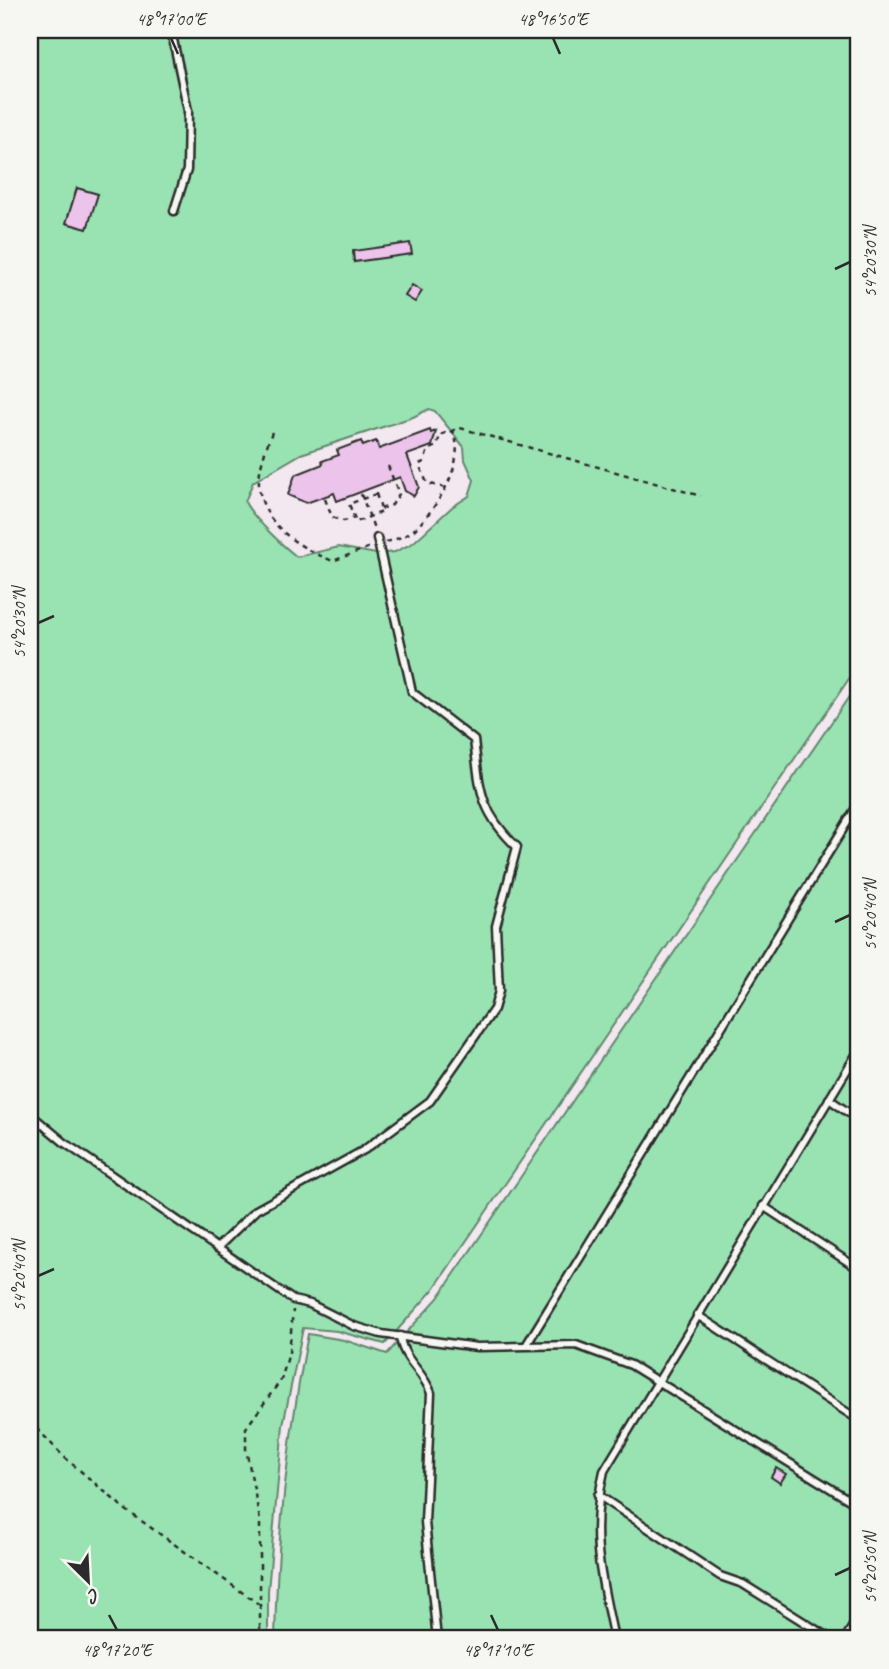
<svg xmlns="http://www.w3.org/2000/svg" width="889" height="1669" font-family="Caveat,sans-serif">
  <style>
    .green { fill: #99e3b2; stroke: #62876e; stroke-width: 2; fill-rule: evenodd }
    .building { fill: #ecc3ea; stroke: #2b2b2b; stroke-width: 2 }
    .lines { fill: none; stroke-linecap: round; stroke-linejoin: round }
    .service-casing { stroke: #2b2b2b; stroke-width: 11 }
    .path { stroke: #2b2b2b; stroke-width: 2.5; stroke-dasharray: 5 5; stroke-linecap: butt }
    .service { stroke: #f6f6f2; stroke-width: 6 }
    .ticks { fill: none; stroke: #2b2b2b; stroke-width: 2.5 }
    .neatline { fill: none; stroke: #2b2b2b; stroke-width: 2.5 }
    .ticks-label { font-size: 18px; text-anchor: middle; fill: #2b2b2b }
  </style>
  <rect width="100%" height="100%" fill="#f3e7f0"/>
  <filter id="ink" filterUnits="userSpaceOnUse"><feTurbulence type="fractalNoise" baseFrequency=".0143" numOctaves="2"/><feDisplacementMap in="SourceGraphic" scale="14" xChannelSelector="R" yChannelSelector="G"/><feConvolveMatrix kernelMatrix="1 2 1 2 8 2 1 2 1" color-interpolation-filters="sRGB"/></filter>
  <g filter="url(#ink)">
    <g class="green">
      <path d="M30,30H859V664L433,1290L385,1344L337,1331L303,1328L283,1425L268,1591V1639H30ZM429,409L435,411L464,447L465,460L474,480L469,496L452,507L413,543L395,552L376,554L339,547L297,557C282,545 253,518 245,502L253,482L301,454L413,417Z"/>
      <path d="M859,682V1639H275C277,1536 288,1436 308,1334L344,1340L387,1354L438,1298Z"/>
    </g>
    <g class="building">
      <path d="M77,188L98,194L87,229L66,223Z"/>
      <path d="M410,243L412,254L354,262L353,251Z"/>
      <path d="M412,285L422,291L415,302L405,296Z"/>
      <path d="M430,430L431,433L436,431L432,446L407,455L419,487L414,496L405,491L400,477L337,501L334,493L306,503L288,495L295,475L323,464L322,461L339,455L337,450L361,441L363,446L376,441L379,449Z"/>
      <path d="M776,1468L786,1474L780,1483L771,1477Z"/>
    </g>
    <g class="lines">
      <g class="service-casing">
        <g id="service">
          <path d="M171,30L188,111L187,170L174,211"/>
          <path d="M829,1099L859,1120"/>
          <path d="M30,1114L65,1143L293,1300L310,1304L354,1326L381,1334L477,1347L576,1345L631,1365L859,1506"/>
          <path d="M763,1206L859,1269"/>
          <path d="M217,1248L256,1210L364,1150L430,1101L494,1009L499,991L496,926L517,847C479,811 480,789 474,740L412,692L377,538"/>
          <path d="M697,1315L859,1420"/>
          <path d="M400,1336C402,1360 423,1370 431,1393L425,1522L437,1639"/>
          <path d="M527,1344L859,803"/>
          <path d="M598,1495L720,1576L743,1584L831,1639"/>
          <path d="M614,1639C601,1576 589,1536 604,1471L859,1050"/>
          <path d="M845,1639L859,1616"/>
        </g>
      </g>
      <g class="path">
        <path d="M272,432C266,448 258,469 259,486C262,525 301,549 333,561L370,547"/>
        <path d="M445,488L427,483L419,464L424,462L428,450L437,446L440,435L460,428L701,496"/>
        <path d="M361,494L375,531"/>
        <path d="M376,494L382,512L356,522L349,504Z"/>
        <path d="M325,499L332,517L344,521L354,518"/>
        <path d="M381,509L392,505L399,494L388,466"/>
        <path d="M386,542C397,539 407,536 416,528C438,506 467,462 453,431"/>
        <path d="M30,1421L63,1456L126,1510L260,1605"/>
        <path d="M260,1639V1520L246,1449V1428L281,1380L289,1353L293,1310"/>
      </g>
      <use href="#service" class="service"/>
    </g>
  </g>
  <path class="ticks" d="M171,38L178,54M553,38L560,54M835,269L850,262M38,623L54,616M835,922L850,915M38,1276L54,1269M835,1575L850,1568M109,1615L117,1630M491,1615L498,1630"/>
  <rect width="889" height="1669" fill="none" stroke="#f6f6f2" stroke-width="77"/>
  <g transform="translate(88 1581) rotate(156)" stroke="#f6f6f2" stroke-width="5" paint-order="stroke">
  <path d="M0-5L12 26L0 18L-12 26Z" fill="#2b2b2b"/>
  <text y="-10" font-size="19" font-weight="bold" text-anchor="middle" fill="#2b2b2b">С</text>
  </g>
  <rect x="38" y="38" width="812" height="1592" class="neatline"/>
  <g class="ticks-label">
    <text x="171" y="25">48°17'00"E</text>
    <text x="553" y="25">48°16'50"E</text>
    <text transform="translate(870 262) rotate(-90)" y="6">54°20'30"N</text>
    <text transform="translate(19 623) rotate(-90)" y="6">54°20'30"N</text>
    <text transform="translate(870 915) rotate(-90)" y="6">54°20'40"N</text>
    <text transform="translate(19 1276) rotate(-90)" y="6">54°20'40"N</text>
    <text transform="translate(870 1568) rotate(-90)" y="6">54°20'50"N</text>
    <text x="117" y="1656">48°17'20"E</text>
    <text x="498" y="1656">48°17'10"E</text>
  </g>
</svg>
